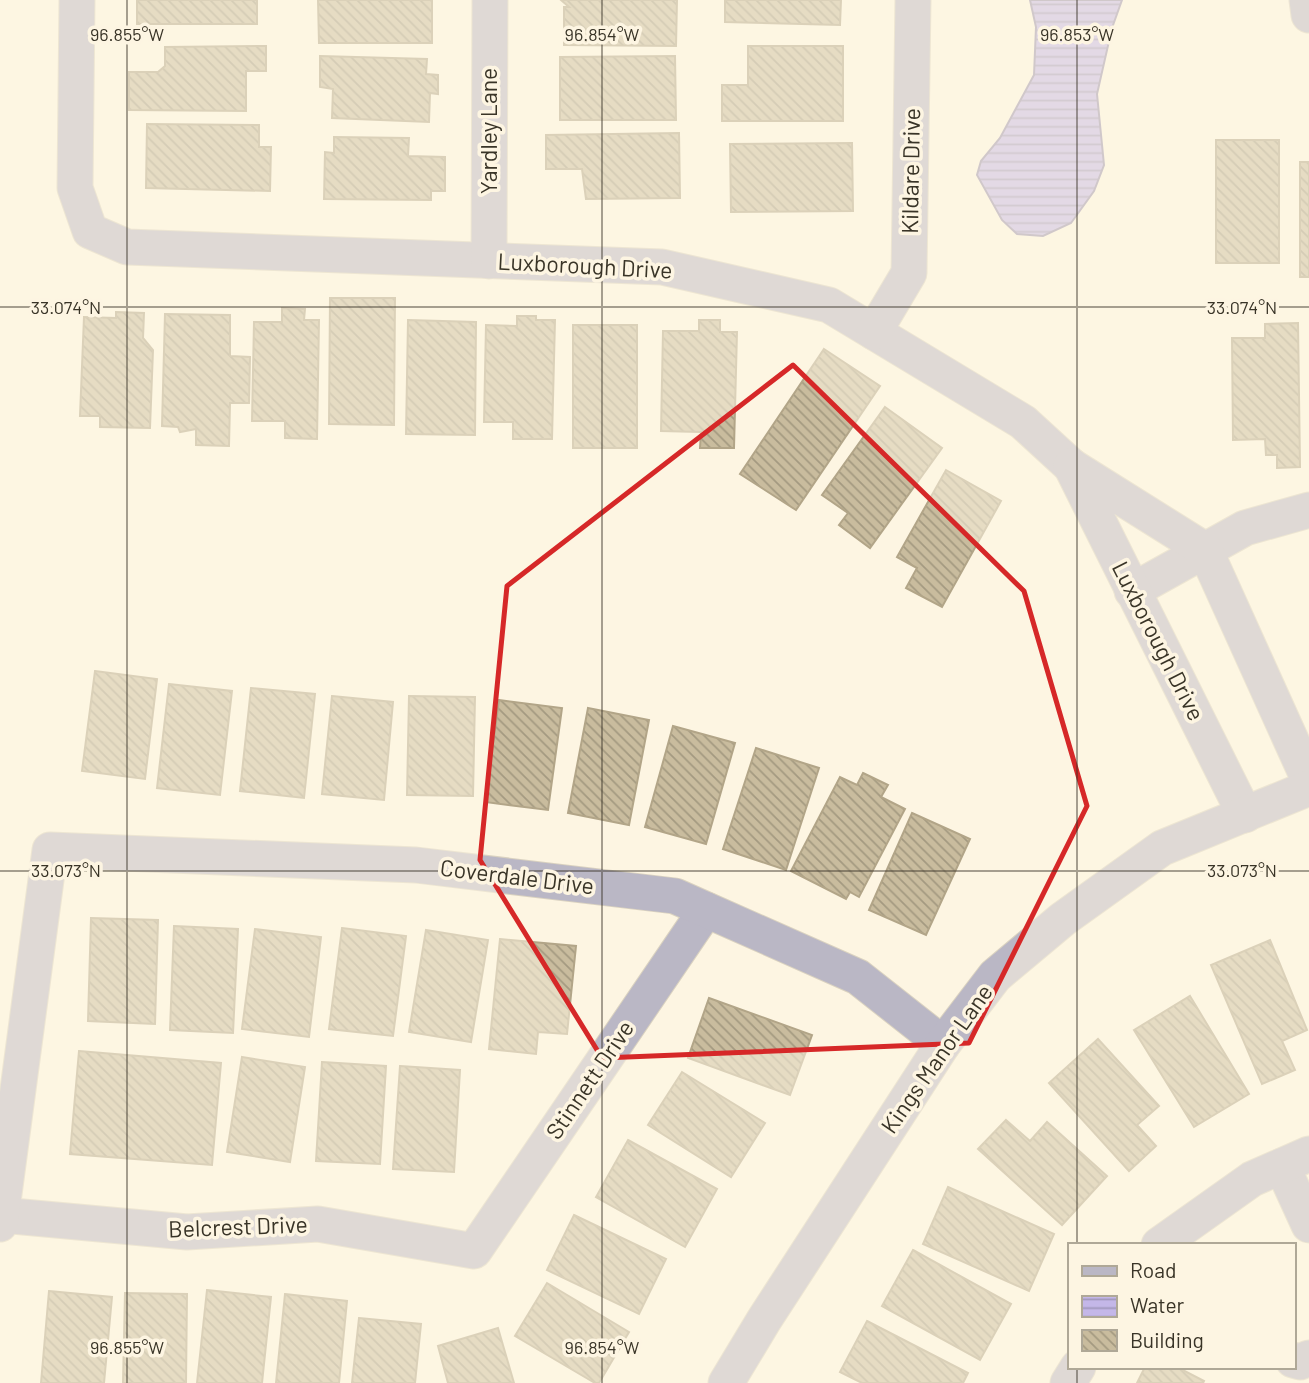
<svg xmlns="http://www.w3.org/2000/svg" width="1309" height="1383" font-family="Barlow,sans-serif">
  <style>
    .water { fill: url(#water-rules); stroke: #9a90ae; stroke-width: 2 }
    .building { fill: url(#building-back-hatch); stroke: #b2a588; stroke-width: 2 }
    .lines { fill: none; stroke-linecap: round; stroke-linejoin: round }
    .street-casing { stroke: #dad2c0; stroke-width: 37 }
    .street { stroke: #bab7c5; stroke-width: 35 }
    .marked { fill: none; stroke: #d62828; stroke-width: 5; stroke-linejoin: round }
    .ticks { fill: none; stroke: #393427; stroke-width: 2; stroke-opacity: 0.45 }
    .labels { text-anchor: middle; stroke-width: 7; stroke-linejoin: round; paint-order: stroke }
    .street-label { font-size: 23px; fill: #393427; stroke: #fdf5e2 }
    .ticks-label { font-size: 18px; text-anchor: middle; fill: #393427; stroke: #fdf5e2; stroke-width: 7; stroke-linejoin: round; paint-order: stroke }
  </style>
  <defs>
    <pattern id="water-rules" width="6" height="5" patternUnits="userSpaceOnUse" patternTransform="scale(1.75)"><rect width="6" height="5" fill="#c4b7e8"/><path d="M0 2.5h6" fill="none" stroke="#a096bc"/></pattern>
    <pattern id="building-back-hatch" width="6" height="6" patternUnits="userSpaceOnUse" patternTransform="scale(1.75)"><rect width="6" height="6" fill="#c9bc9e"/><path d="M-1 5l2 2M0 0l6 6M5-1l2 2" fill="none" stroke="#a49a81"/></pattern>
  </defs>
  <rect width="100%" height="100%" fill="#fdf5e2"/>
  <path class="water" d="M1030,0H1122L1112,28L1097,94L1104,165L1094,191L1071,223L1043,236L1017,234L1002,220L977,175L981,161L1000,138L1034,75L1036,27Z"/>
  <g class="building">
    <rect x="137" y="0" width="120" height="24"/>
    <path d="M318,0H432V43H319Z"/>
    <path d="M561,0H677L676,46L564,45V7H569Z"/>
    <path d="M725,0H841L840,25L725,22Z"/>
    <path d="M266,46V71H246V111L129,110V72H158L165,66V47Z"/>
    <path d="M748,46H843V121H722V85H748Z"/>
    <path d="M320,56L427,59L426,74L438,75V94L430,93L429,122L332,118L333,89L320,87Z"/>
    <path d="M675,56L676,120H560V57Z"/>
    <path d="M147,124L259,125V147H271L270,191L146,188Z"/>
    <path d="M679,133L680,198L586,199L582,169H546V135Z"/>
    <path d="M334,137L409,138L408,156L445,157V191H431V200L324,199L325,152L334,153Z"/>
    <rect x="1216" y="140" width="63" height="123"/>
    <path d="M852,143L853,211L731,212L730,144Z"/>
    <rect x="1300" y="162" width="9" height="115"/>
    <path d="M330,298H395L394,425L329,424Z"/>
    <path d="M282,308L305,309L304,320H319L317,439L285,438V421H252L254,322H282Z"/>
    <path d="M116,312L144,313L143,338L153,350L150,428L100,427V416H80L84,317L116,318Z"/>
    <path d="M165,314L230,315V356L250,357L249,403H230L229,446L196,445V429L180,432L178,427L162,426Z"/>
    <path d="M517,316H536V320H555L552,439H513V422H484L486,325L517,326Z"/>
    <path d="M408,320L476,322L475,435L406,434Z"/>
    <path d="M699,320H720V332H737L734,448H700L701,432L661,431L663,331H699Z"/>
    <path d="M1298,323L1300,467L1277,468V455H1266L1265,439L1233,440L1232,338H1265V324Z"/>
    <rect x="573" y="325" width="64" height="123"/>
    <path d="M824,349L880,386L796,510L740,474Z"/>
    <path d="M885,407L942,448L870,548L839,525L848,513L822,495Z"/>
    <path d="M946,470L1001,501L942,607L906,588L917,568L897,557Z"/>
    <path d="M95,671L157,679L145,779L82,771Z"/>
    <path d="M169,684L232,691L220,795L157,788Z"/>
    <path d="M251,688L315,694L304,798L240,791Z"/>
    <path d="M332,696L393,702L384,800L322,794Z"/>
    <path d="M409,696L475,697L473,796L407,795Z"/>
    <path d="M499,700L562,708L548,810L485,802Z"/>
    <path d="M588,708L649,720L629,825L568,813Z"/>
    <path d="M673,726L735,743L706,844L645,827Z"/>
    <path d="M756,748L819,768L786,870L723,849Z"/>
    <path d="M863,773L888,785L881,797L905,809L859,897L850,892L846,899L791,871L840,777L857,785Z"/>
    <path d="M912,813L970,839L926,935L869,910Z"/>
    <path d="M91,918L158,920L155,1024L88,1021Z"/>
    <path d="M174,926L238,929L233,1033L170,1030Z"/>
    <path d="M342,928L406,936L393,1036L329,1029Z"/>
    <path d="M255,929L321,937L309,1037L242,1029Z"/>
    <path d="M426,930L488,940L471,1042L409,1032Z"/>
    <path d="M500,939L576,946L567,1034L538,1032L536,1054L489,1049Z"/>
    <path d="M1270,940L1307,1030L1282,1041L1295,1070L1262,1084L1211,965Z"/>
    <path d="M1190,996L1249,1094L1194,1127L1134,1030Z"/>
    <path d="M709,998L812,1035L790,1095L688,1058Z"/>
    <path d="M1098,1039L1159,1106L1137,1125L1156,1146L1129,1171L1049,1083Z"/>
    <path d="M79,1051L221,1063L212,1165L70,1154Z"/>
    <path d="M242,1057L305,1067L290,1162L227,1152Z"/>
    <path d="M322,1062L386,1066L380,1164L316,1161Z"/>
    <path d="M400,1066L460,1070L454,1172L393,1169Z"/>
    <path d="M682,1072L765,1123L731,1177L648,1125Z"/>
    <path d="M1006,1120L1030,1141L1047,1122L1107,1176L1062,1225L978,1149Z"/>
    <path d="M628,1140L717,1189L685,1247L596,1197Z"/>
    <path d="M948,1187L1054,1234L1029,1291L923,1244Z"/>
    <path d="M574,1215L666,1259L639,1314L547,1270Z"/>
    <path d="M913,1250L1011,1304L980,1360L882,1306Z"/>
    <path d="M547,1283L629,1332L599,1383H595L515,1336Z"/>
    <path d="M207,1290L271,1297L262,1383H197Z"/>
    <path d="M49,1291L112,1297L104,1383H41Z"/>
    <path d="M125,1293L187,1294L186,1383H123Z"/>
    <path d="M285,1294L347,1301L339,1383H276Z"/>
    <path d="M359,1318L421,1324L415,1383H352Z"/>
    <path d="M867,1321L968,1373L963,1383H862L840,1372Z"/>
    <path d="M498,1328L514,1383H448L438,1346Z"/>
    <path d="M1145,1367H1177L1204,1381L1203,1383H1137Z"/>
  </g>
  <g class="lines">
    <g class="street-casing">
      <g id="street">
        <path d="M77,0L75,188L90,231L127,247L662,267L829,305L1023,422L1071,466"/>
        <path d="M1307,0L1309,15"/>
        <path d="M489,261L490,0"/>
        <path d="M874,332L909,273L913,0"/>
        <path d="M1132,591L1245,528L1309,510"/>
        <path d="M1245,815L1071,466L1205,550L1309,780"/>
        <path d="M1282,1166L1309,1225"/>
        <path d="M1,1215L187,1232L318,1224L474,1251L706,910"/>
        <path d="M0,1224L50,850L416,865L675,896L858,977L943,1044"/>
        <path d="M1159,1245L1252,1179L1309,1154"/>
        <path d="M1293,1360L1300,1362L1309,1358"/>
        <path d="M726,1383L764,1320L943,1044L995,976L1063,919L1162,848L1309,788"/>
        <path d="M1068,1383L1078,1367"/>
      </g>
    </g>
    <use href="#street" class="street"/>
  </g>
  <path d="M0 0H1309V1383H0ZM793,365L1024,591L1087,806L969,1043L602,1058L480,860L507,586Z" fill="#fdf5e2" fill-opacity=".55" fill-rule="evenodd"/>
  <path class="marked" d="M793,365L1024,591L1087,806L969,1043L602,1058L480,860L507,586Z"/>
  <path class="ticks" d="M127,0V1383M602,0V1383M1077,0V1245M0,307H1309M0,871H1309M1077,1367V1383"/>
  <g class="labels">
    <g class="street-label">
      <text transform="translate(489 131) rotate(-90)" y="8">Yardley Lane</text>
      <text transform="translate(911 171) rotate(-89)" y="8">Kildare Drive</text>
      <text transform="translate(585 266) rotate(3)" y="8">Luxborough Drive</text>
      <text transform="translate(1158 641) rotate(63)" y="8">Luxborough Drive</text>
      <text transform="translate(517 877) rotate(7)" y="8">Coverdale Drive</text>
      <text transform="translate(937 1059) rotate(-55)" y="8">Kings Manor Lane</text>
      <text transform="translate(590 1080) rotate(-56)" y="8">Stinnett Drive</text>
      <text transform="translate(238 1227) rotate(-2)" y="8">Belcrest Drive</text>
    </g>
  </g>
  <g class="ticks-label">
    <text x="127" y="41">96.855°W</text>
    <text x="602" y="41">96.854°W</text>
    <text x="1077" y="41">96.853°W</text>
    <text x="66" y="314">33.074°N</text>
    <text x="1242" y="314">33.074°N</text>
    <text x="66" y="877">33.073°N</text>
    <text x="1242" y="877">33.073°N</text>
    <text x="127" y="1354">96.855°W</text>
    <text x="602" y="1354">96.854°W</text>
  </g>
  <rect x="1068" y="1243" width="228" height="126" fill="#fdf5e2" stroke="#afa897" stroke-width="2"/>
  <rect x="1082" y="1266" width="35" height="10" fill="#bab7c5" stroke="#afa897" stroke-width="2"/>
  <text x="1130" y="1278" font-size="21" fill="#393427">Road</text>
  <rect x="1082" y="1296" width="35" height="21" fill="url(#water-rules)" stroke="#afa897" stroke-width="2"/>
  <text x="1130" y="1313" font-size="21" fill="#393427">Water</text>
  <rect x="1082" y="1330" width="35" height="21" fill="url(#building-back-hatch)" stroke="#afa897" stroke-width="2"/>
  <text x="1130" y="1348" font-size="21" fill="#393427">Building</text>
</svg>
